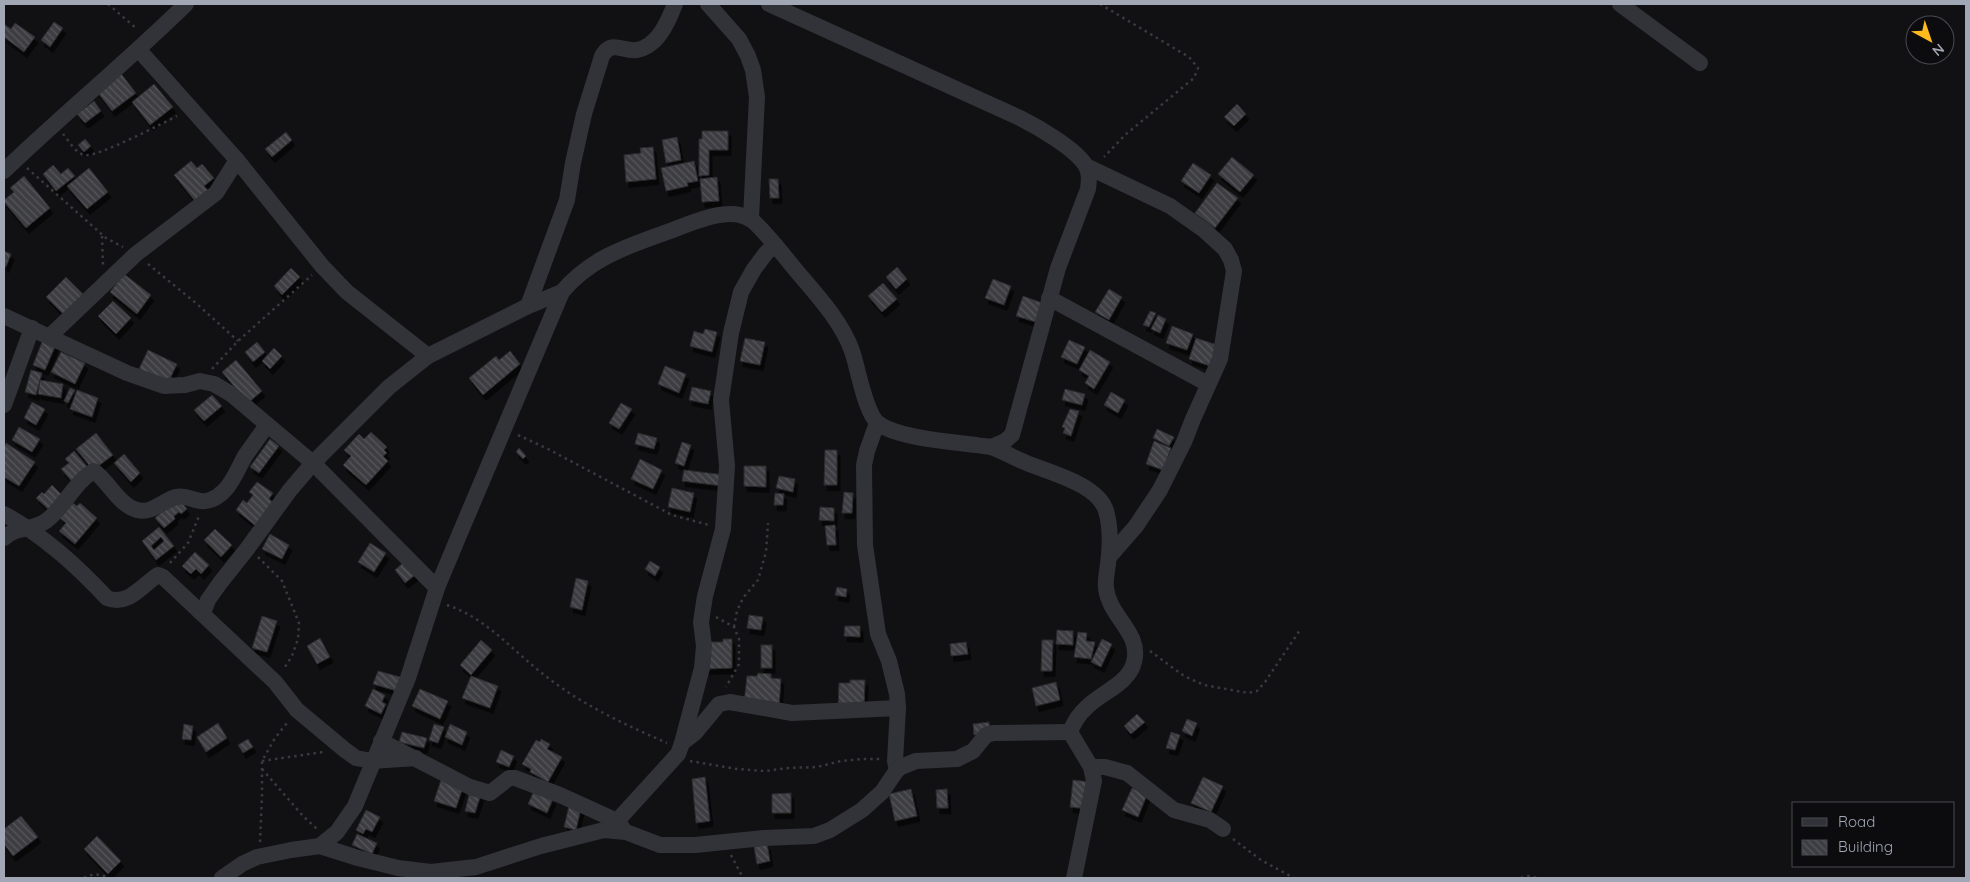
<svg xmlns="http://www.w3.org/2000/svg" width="1970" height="882" font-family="Quicksand,sans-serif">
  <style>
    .building { fill: url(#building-back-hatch); stroke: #2b2b2f; fill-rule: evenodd; filter: url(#shadow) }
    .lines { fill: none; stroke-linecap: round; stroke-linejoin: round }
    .path { stroke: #383a40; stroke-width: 2.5; stroke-dasharray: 2.5 4; stroke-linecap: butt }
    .minor { stroke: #323339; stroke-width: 16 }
  </style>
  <defs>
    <pattern id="building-back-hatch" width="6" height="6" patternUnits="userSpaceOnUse" patternTransform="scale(1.25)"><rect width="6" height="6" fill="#3d3e43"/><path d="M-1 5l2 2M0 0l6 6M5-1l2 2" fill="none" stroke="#56575c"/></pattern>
    <filter id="shadow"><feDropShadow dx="3" dy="5.5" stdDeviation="0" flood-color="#0009"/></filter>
  </defs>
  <rect width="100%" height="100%" fill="#111113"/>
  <g class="building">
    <path d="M54,22L63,28L50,47L41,40Z"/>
    <path d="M15,23L35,37L24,52L4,37V24L11,29Z"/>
    <path d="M119,71L136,93L112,111L95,89Z"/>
    <path d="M154,84L173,107L150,125L132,102Z"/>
    <path d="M94,101L101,111L85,123L77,114Z"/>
    <path d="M1237,104L1246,114L1234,126L1224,117Z"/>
    <path d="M702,131H728V150H709V175L699,176V139H702Z"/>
    <path d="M286,132L292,140L272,157L265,149Z"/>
    <path d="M677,137L681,160L666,163L662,140Z"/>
    <path d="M85,139L91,146L84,152L78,145Z"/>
    <path d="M653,147L656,179L626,182L624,155L641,153L640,148Z"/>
    <path d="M1232,157L1254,175L1240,192L1218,174Z"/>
    <path d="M191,161L197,168L202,164L214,178L204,186L208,190L195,201L174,175Z"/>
    <path d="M694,161L698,181L687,183L688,186L666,191L661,168Z"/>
    <path d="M1193,163L1211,175L1199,193L1181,181Z"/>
    <path d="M53,165L61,174L68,168L75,176L56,191L43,174Z"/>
    <path d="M89,168L108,192L87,209L67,186Z"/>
    <path d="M24,176L50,208L26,228L4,202V200L14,192L10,188Z"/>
    <path d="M717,177L719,201L702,202L700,179Z"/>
    <path d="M769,179H778L779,198H770Z"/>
    <path d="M1217,183L1238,198L1215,228L1195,213Z"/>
    <path d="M4,251L11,254L6,267L4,266Z"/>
    <path d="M897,267L907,279L896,289L886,277Z"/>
    <path d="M291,268L300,277L282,295L274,286Z"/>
    <path d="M124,274L151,295L137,314L110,292Z"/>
    <path d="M66,277L83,294L63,314L46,297Z"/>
    <path d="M993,279L1011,286L1004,305L985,298Z"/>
    <path d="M883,283L897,299L882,312L868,296Z"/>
    <path d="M1109,289L1122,297L1109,320L1095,312Z"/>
    <path d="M1023,296L1045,304L1039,323L1016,316Z"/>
    <path d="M113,301L131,318L116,334L98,316Z"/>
    <path d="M1150,311L1156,313L1149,327L1143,325Z"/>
    <path d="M1158,315L1166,319L1160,333L1151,329Z"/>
    <path d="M1172,326L1193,334L1187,350L1166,343Z"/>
    <path d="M705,329L717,332L712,352L690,346L694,331L703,334Z"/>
    <path d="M44,337L57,342L45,370L33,365Z"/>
    <path d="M745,338L765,342L760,365L740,361Z"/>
    <path d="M1196,338L1217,345L1210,366L1189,359Z"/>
    <path d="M1069,340L1085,347L1077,364L1061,357Z"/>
    <path d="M257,342L265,352L253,362L245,352Z"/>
    <path d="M274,348L282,356L270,369L262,361Z"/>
    <path d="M148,350L177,364L168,383L139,369Z"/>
    <path d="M1090,350L1110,362L1094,389L1085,383L1089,376L1079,370Z"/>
    <path d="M510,351L520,364L483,395L469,378L496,356L499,360Z"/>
    <path d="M61,352L85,363L75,384L51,372Z"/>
    <path d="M236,360L262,391L248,403L222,372Z"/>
    <path d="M665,366L686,374L679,393L658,384Z"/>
    <path d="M31,370L42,373L36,395L25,392Z"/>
    <path d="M40,380L63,384L61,398L38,394Z"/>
    <path d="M692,387L711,391L708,404L689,400Z"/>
    <path d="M70,388L75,390L68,403L64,401Z"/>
    <path d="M1065,389L1085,394L1082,405L1062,400Z"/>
    <path d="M77,390L98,398L92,417L70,409Z"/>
    <path d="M1111,392L1125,400L1118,413L1104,405Z"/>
    <path d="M212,395L222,406L204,421L194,410Z"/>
    <path d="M32,402L45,409L36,425L24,418Z"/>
    <path d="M621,403L632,409L619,429L609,423Z"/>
    <path d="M1070,409L1079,411L1071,436L1063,433L1065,428L1062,427Z"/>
    <path d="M19,427L40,439L32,452L12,440Z"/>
    <path d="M1157,429L1174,437L1169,446L1153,438Z"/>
    <path d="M371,432L387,447L384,450L387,453L383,456L388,461L366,485L343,465L351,456L344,450L359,434L364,439Z"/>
    <path d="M96,433L113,455L93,470L76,449Z"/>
    <path d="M638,433L657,438L654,449L635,444Z"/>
    <path d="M270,439L279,446L259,473L250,467Z"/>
    <path d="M1154,441L1171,448L1163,470L1146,464Z"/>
    <path d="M682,442L691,445L684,466L675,463Z"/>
    <path d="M6,443L35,462L19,486L4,477V447Z"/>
    <path d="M519,448L526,456L523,459L516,452Z"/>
    <path d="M825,450H837V485H824Z"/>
    <path d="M74,451L91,471L75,485L61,469L69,463L65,459Z"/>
    <path d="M124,454L140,473L131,482L114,463Z"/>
    <path d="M640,459L662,470L653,489L631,479Z"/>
    <path d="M744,466H766V487L744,486Z"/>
    <path d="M684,470L725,475L723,486L682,481Z"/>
    <path d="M779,476L795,479L793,492L776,488Z"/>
    <path d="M257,482L273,493L269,499L275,504L257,527L236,510L243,500L247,503L253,495L249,492Z"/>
    <path d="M52,485L62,495L48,509L36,498L42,492L44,494Z"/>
    <path d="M672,488L694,493L690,512L668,507Z"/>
    <path d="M844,492L853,493L852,513H842Z"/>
    <path d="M775,493L784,494L783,505H774Z"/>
    <path d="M178,498L187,509L181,514L179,512L174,516L175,519L164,528L155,518Z"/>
    <path d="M73,503L77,506L80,503L97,518L75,544L59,531L66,523L60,518Z"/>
    <path d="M820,507L834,508V521L819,520Z"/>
    <path d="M835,525L836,545H827L825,526Z"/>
    <path d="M159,527L174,546L156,560L142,541ZM161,537L164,541L154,550L151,546Z"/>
    <path d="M215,529L232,545L221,557L204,540Z"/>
    <path d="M270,534L289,545L282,559L262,549Z"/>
    <path d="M370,543L386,553L374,572L358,562Z"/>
    <path d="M195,552L209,565L201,574L196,569L191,574L182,566Z"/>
    <path d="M650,561L660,567L655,576L645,569Z"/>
    <path d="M404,562L415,575L405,583L395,570Z"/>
    <path d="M576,578L588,581L582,610L570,607Z"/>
    <path d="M837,587L847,589L846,597L835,595Z"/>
    <path d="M749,615L763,617L761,630L747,628Z"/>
    <path d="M262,616L277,621L267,652L252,648Z"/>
    <path d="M845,626H860V637L844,636Z"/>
    <path d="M1057,630L1073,631V645L1056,644Z"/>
    <path d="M1078,632L1087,633L1086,641L1095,642L1091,659L1074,657Z"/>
    <path d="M320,638L330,657L317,664L307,646Z"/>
    <path d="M723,639H732V668L706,669L705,642H723Z"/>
    <path d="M1102,639L1112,644L1101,667L1091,662Z"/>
    <path d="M481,640L492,650L471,675L460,665Z"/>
    <path d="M1042,640H1053L1052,671H1041Z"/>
    <path d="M966,642L968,654L951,656L950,644Z"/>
    <rect x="761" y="645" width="11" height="23"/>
    <path d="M378,671L404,678L400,692L373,684Z"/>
    <path d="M758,673L771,674V678L781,679L779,706L744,703L747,676H757Z"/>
    <path d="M471,676L498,686L490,708L462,698Z"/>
    <path d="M850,680H865L864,707H838L839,683H850Z"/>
    <path d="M1056,682L1060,700L1036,706L1032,688Z"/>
    <path d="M373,689L385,695L382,702L386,704L381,714L365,706Z"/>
    <path d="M420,689L448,701L440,719L412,706Z"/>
    <path d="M1137,714L1145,722L1131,734L1124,726Z"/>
    <path d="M1187,719L1197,723L1192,736L1182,731Z"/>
    <path d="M989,722L990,733L974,735L973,724Z"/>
    <path d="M218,723L227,738L206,752L197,737Z"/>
    <path d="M184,724L193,726L191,740L182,739Z"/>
    <path d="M434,724L444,727L438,743L429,740Z"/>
    <path d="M450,724L467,732L462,745L445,737Z"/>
    <path d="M402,732L427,738L424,748L399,742Z"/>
    <path d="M1171,732L1180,735L1175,750L1166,748Z"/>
    <path d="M248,739L253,747L243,753L238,745Z"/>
    <path d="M541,739L550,744L547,749L562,757L548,782L530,772L531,769L522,764L536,740L540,742Z"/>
    <path d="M501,750L514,756L509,767L496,762Z"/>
    <path d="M705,777L710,821L696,823L692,779Z"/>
    <path d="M1203,777L1223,786L1211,812L1191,803Z"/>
    <path d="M441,780L463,787L456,808L434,801Z"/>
    <path d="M1073,780L1091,782L1088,809L1070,807Z"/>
    <path d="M1132,788L1147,795L1138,817L1122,810Z"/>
    <path d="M911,789L917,816L895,821L889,794Z"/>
    <path d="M947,789L948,808H937L936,790Z"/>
    <path d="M470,791L481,794L475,813L465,811Z"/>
    <path d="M534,791L553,799L547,813L528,804Z"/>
    <path d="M791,793V813H772V794Z"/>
    <path d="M569,806L581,808L576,830L564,827Z"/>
    <path d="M366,810L380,817L372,832L366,829L363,834L356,830Z"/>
    <path d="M21,816L38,837L13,856L4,844V829Z"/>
    <path d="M357,834L377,843L372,854L352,845Z"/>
    <path d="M97,836L121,861L108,874L84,849Z"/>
    <path d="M767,844L770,861L757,864L754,847Z"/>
  </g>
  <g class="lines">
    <g class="path">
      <path d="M108,4L137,29"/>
      <path d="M1100,4L1189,57L1198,68L1194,78L1125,135L1104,157"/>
      <path d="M63,134C69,141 76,154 85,155C96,158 163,123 177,116"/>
      <path d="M27,168L106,238L123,247"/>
      <path d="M102,236L103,265"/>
      <path d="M148,264L197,304L238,341"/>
      <path d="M212,369L238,341L312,275"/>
      <path d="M518,435L548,449L672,515L709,525"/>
      <path d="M258,557L282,581L299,623L298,639L292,656L283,670"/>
      <path d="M170,563L188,543L199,516"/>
      <path d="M447,605C486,618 511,649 543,674C580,704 624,724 667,743"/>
      <path d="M716,617L734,627L739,639V664L726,687"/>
      <path d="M734,627L737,611L743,598L758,580L766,552L768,523"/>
      <path d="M1150,651L1184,676L1204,685L1248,693L1257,691L1265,682L1300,630"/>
      <path d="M262,761L323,752"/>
      <path d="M690,761L737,769L765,771L789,768L817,767L841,761L863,759H880"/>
      <path d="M262,769L303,816L317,829"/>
      <path d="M1233,839L1261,860L1294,878"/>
      <path d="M260,842L262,795V761L275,738L287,723"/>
      <path d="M731,855L743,878"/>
      <path d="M84,878C93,873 100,874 109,878"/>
      <path d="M1521,878L1528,876L1537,878"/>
    </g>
    <g class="minor">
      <path d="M708,4L739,39L748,56L753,70L757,97L751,218"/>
      <path d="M769,4L1020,118C1038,127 1076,149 1086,166C1090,174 1089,181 1088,189L1058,268L1012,435L1005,441L991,447"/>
      <path d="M1620,4L1700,63"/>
      <path d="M139,50L237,160L322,266L347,292L428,356"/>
      <path d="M1086,166L1170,206L1204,230L1225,249L1231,260L1234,271L1220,359L1193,419L1184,442L1160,490L1136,526L1109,557"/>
      <path d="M4,171C63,114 127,62 186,4"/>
      <path d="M1049,298L1208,384"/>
      <path d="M528,306L567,200L573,163L584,114L602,56C612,39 622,52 637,50C658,46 668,22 675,4"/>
      <path d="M4,316L127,373L164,386L185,385L200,381L214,384L231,394L313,463L437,588"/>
      <path d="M49,337L136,254L216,193L237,160"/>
      <path d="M4,405L32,328"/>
      <path d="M877,423L867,451L864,465L865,545L878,634L889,661L897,694L898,708L895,761L897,770"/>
      <path d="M4,514C44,536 76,565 107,598C128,607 142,585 158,575L163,577L275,682L297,710L345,750L356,758L372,761L416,758"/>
      <path d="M4,538C16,526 32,531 46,521C63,509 76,480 94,471C109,482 119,505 137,510C152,514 162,501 176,497C187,494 196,503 206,501C228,497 236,472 245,456C252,446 260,435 267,425"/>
      <path d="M200,612L205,608L208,600L220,583L247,549L290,490L313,463L389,387L428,356L528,306L562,292"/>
      <path d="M381,741L470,787L490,793L509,778H515L560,795L617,821L622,827"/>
      <path d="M682,743L695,733L719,704L730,702L792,713L898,708"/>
      <path d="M1091,767H1105L1127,773L1174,810L1210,820L1223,829"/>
      <path d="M604,830L617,821L678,754L682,743L702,668L704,646L701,622L705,596L723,529L727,466L721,400L731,333L741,292L754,269L766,253L775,245"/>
      <path d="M320,846L358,858L398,868L431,872L476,867L541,846L604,830L626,832L660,845H695L764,838L814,836L830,830L862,810L882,792L897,770L901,767L916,761L957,759L973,751L986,735L993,733L1070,732"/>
      <path d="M222,878L242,864L257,857L291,850L320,846L337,832L355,806L408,678L437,588L460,533L562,292C591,257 629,246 670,231C689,224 720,210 740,215C744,216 749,218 753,221C768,235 781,252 794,268C815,293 841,320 852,351C858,368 865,413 878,423C896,438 953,442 976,445C981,446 986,446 991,447C1001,450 1012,457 1022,461C1046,472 1098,483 1106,511C1111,527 1110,548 1108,564C1107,572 1105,581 1106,588C1109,617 1142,633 1134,662C1129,684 1100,693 1086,708C1078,715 1074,722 1070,732L1091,767L1094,781L1074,878"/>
    </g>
  </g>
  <rect width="1970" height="882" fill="none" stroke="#a1a7b5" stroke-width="10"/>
  <rect x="1792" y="802" width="162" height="65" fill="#0c0c0e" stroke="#484a51"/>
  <rect x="1802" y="818" width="25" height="8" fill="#323339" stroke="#484a51"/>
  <text x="1838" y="827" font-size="15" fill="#a1a7b5">Road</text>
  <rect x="1802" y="840" width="25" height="15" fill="url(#building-back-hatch)" stroke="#484a51"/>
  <text x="1838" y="852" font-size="15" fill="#a1a7b5">Building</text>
  <g transform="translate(1930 40) rotate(140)"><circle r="24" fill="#0c0c0e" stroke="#484a51"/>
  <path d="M0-4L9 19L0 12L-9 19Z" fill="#ffbb1d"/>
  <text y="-8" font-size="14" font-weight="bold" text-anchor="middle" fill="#a1a7b5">N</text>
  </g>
</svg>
